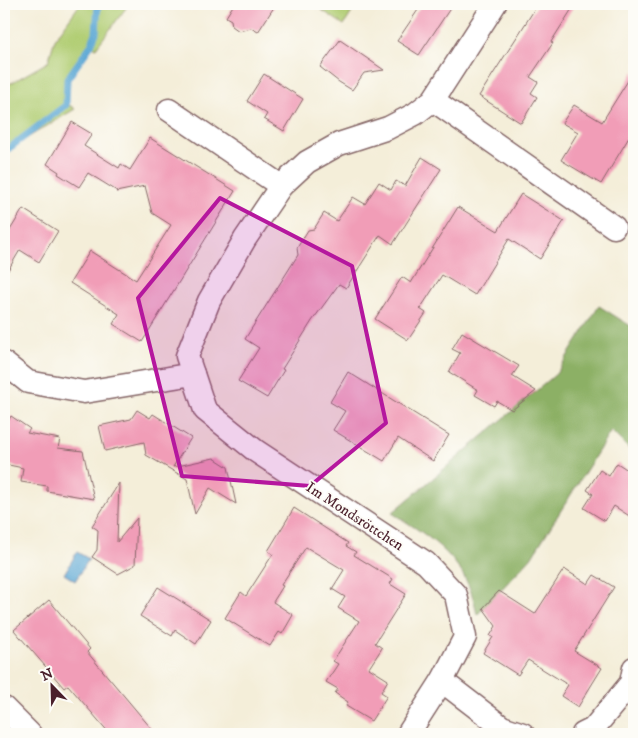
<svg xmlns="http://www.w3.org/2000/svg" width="638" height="738" font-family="'IM FELL DW Pica',serif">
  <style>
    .green { fill: #b1cd73; stroke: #7e764f }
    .forest { fill: #8cb065; stroke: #6b6848 }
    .water { fill: #5ba7d4; stroke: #526380 }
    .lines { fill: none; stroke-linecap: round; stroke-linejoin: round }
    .stream { stroke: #5ba7d4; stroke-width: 7 }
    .building { fill: #f19db7 }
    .street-casing { stroke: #866768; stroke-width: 25 }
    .street { stroke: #fff; stroke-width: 22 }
    .marked { fill: #b5179e; fill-opacity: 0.2; stroke: #b5179e; stroke-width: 4; stroke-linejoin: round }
    .labels { text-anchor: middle; stroke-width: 4; stroke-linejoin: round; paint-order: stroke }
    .street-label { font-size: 15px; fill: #4a1f2b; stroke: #fdfcf7 }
  </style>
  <rect width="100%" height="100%" fill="#fdfcf7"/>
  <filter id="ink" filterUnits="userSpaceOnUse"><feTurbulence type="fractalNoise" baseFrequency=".02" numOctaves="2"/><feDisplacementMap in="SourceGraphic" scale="10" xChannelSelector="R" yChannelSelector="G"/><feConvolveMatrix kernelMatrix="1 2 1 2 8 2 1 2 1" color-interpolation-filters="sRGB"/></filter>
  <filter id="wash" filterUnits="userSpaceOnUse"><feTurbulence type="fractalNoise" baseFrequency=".0096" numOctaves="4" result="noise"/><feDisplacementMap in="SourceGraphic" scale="20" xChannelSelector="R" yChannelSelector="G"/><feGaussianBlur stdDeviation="1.12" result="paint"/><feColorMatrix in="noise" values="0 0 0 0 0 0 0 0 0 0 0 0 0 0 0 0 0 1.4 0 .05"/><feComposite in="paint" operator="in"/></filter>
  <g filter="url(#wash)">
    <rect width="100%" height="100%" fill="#f4eed9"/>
    <g class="green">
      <path d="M80,4H129L96,48L89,44L65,78V104H68L75,109L4,152V87L48,62L55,39Z"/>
      <path d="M313,4H357L344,25Z"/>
    </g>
    <path class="forest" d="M599,306L634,328V454L611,431L531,558L477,615C468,561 435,540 392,513L556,374Z"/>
    <path class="water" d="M77,552L89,559L75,581L64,574Z"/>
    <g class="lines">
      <path class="stream" d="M4,152L66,105L67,79L91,45L96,33L98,4"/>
    </g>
    <g id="blocks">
      <g class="building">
        <path d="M234,4H276L258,32L251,28L239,31L232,26L231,20L226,17Z"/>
        <path d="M422,4H453L419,55L397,41Z"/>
        <path d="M538,4H575L551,42L553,43L530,77L538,82L531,93L537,97L521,123L479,96Z"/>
        <path d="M340,40L384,70L364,73L352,90L339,82L320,67Z"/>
        <path d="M634,71V129L601,184L561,160L578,132L562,123L574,105L602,122Z"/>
        <path d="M264,74L303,99L284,131L264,119L267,114L247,101Z"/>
        <path d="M72,122L92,134L84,146L119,168L121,164L130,170L150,138L235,191L142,342L113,324L119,314L70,283L90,251L136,280L171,225L152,213L145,186L116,192L117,191L88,173L79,187L58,174L59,172L47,164Z"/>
        <path d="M422,157L441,169L393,244L380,235L346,288L339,284L312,321L282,369L284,370L267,398L238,381L259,348L245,339L298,255L297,248L308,230L314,229L324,213L337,221L353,197L365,204L379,182L391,190L396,181L405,186Z"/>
        <path d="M521,194L564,221L540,259L509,239L475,295L442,275L420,309L426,313L408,340L375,319L402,277L411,283L458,207L498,231Z"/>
        <path d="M23,209L58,231L39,262L20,250L4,277V240Z"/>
        <path d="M462,332L519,366L512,376L536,391L512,410L497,401L494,406L475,395L478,390L449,372L460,353L452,349Z"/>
        <path d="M348,372L449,435L433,461L398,438L384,461L333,430L345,411L330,402Z"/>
        <path d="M137,410L150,418L153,414L191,438L173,467L214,458L228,467L236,504L210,488L195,514L187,479L146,455L144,442L105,451L99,426L131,419Z"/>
        <path d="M11,416L30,429L27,433L60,439L58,448L83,451L94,499L47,491V486L21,482L23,468L4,464V428Z"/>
        <path d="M617,463L634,474V519L614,506L605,521L584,508L593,494L587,490L600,470L609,476Z"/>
        <path d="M119,483L117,542L137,518L135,565L118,574L92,557L97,550L98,530L92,526Z"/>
        <path d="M294,508L348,543L346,546L356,552L354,555L393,579L390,584L406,594L375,643L382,648L369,668L388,680L381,692L387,696L371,721L346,706L348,702L335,693L338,689L326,682L338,664L333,661L359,621L338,608L345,597L332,589L344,570L306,547L281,585L283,586L273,602L293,615L282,634L279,632L270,646L225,618L241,592L246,596L273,554L268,551Z"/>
        <path d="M564,569L588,584L594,575L614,587L574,651L602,668L578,707L561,696L568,685L528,660L518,675L483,653L493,637L490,636L496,626L483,608L499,591L535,614Z"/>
        <path d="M158,587L211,620L196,644L175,630L172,636L140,616Z"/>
        <path d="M49,600L90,649L87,652L156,734H110L68,685L64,688L14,630Z"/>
      </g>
    </g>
  </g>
  <g filter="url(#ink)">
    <use href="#blocks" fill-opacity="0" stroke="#866768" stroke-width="1"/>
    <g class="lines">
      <g class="street-casing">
        <g id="street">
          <path d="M433,100L614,227"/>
          <path d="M169,110L281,186"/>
          <path d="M4,363L28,382L84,392L193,374"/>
          <path d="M442,681L502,727L523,734"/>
          <path d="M4,708L30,734"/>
          <path d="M408,734L442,681L465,637L456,595L426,563L256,451L205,410L187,356L209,301L245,239L281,186L307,162L339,144L388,128L415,114L433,100L495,4"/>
          <path d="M583,734L593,729L631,683L634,668"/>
        </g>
      </g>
      <use href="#street" class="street"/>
    </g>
  </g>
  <path class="marked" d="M220,198L352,266L386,423L310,486L182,476L138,298Z"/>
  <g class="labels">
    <g class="street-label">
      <text transform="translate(355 516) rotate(33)" y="5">Im Mondsröttchen</text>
    </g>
  </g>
  <rect width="638" height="738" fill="none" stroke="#fdfcf7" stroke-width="20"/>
  <g transform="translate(52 686) rotate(337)" stroke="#fdfcf7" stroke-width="4" paint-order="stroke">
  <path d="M0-4L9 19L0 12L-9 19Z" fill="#4a1f2b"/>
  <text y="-8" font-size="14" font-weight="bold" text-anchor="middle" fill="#4a1f2b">N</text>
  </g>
</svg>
